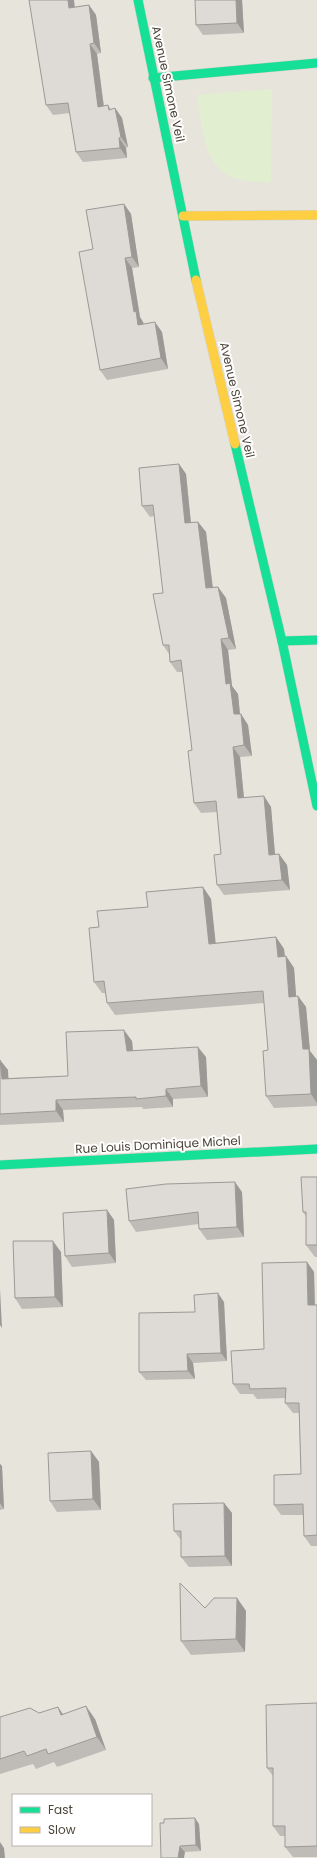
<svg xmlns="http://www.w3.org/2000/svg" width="317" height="1858" font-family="Poppins,sans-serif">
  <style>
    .residential { fill: #e7e4dc; fill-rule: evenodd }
    .green { fill: #e1eecf }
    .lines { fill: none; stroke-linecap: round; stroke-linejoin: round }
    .fast-casing { stroke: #d3cfc5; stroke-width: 10 }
    .slow-casing { stroke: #d3cfc5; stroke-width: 10 }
    .fast { stroke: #16e098; stroke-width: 9 }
    .slow { stroke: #ffcf43; stroke-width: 9 }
    .wall { fill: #bfbcb8 }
    .shaded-wall { fill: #9b9996 }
    .building { fill: #dedbd6; stroke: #9b9996 }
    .labels { text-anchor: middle; stroke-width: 4; stroke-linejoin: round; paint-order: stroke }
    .street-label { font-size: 12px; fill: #4b4439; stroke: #fff }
  </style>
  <rect width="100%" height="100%" fill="#f4f2ee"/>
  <path class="residential" d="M0,0H317V1858H0ZM13,1795H151V1845H13Z"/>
  <path class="green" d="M272,89L271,182C205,185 205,148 197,95Z"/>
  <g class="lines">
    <g class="fast-casing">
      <g id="fast">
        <path d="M138,0L196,280"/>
        <path d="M153,78L317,63"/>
        <path d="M235,444L282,641L317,806"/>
        <path d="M282,641L317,640"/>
        <path d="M0,1165L317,1149"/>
      </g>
    </g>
    <g class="slow-casing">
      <g id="slow">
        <path d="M183,216L317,215"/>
        <path d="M196,280L235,444"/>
      </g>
    </g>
    <use href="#fast" class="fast"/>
    <use href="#slow" class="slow"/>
  </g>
  <g class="wall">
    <path d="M242,0L244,33L203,35L196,25Z"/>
    <path d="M89,5L96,15L101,53L97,54L104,106L108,105L111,109L115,108L122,118L128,147L126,148L127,158L83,162L76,152L70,113L53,115L46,105L75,7Z"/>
    <path d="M124,204L131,214L139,267L132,268L140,317L143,322L144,324L162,332L168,369L107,380L100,370Z"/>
    <path d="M179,464L186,474L191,523L198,522L206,532L213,588L218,587L226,598L236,649L228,650L232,686L238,694L240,714H241L248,725L252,756L240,757L244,798L264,796L271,807L275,855L279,854L287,865L290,890L224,895L217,885L221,854L217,812L201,813L194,803L192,750L183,672H177L170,662L169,654L163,645V593L154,516L150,517L142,506Z"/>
    <path d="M203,887L211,899L215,943L276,937L284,949L285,956H286L294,968L296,996H298L306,1007L310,1051L317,1060V1106L274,1108L266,1096L268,1050L264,1003L115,1015L107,1003L105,993H102L94,982L99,927L148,907Z"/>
    <path d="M132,1041L133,1051L206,1057L208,1097L173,1099V1107L143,1109L142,1107L63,1110L64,1122L0,1125V1060L8,1070V1078L68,1076Z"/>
    <path d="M317,1177V1257H315L306,1245V1216L303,1212Z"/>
    <path d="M242,1192L244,1237L207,1240L199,1229V1224L136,1232L129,1221Z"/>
    <path d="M107,1210L114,1220L116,1263L72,1267L65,1256Z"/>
    <path d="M61,1252L63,1307L22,1309L15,1298Z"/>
    <path d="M307,1262L314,1272L315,1305H317V1546H311L304,1536L303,1515H281L274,1505L301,1474L299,1413H293L285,1403V1398L257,1399L253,1394H240L233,1384L264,1349Z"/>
    <path d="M224,1302L227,1361L193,1363L195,1379L146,1380L139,1372L195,1312Z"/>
    <path d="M91,1451L99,1462L101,1510L57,1512L50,1501Z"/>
    <path d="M0,1464L2,1466L4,1509L0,1510Z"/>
    <path d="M224,1503L232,1513V1566L189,1567L181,1557V1540L174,1531Z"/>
    <path d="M237,1598L246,1611L245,1652L191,1655L181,1641L205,1608Z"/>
    <path d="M317,1703V1857H293L285,1847V1836H280L273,1826V1776L267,1768Z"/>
    <path d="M39,1713L63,1714L95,1719L106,1750L57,1767L54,1762L36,1769L33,1764L0,1774V1717Z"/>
    <path d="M164,1823L199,1824L201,1851L185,1852Z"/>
  </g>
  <g class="shaded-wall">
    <path d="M68,0H74L76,18L69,8Z"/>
    <path d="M236,0H242L244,33L237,23Z"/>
    <path d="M89,5L96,15L101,53L94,43Z"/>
    <path d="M90,44L97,54L105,117L98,107Z"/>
    <path d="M115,108L122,118L128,147L121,137Z"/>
    <path d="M119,138L126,148L127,158L120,148Z"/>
    <path d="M124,204L131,214L139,267L132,257Z"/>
    <path d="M125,258L132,268L140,317L143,322L146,335L138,325L134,312Z"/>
    <path d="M155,322L162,332L168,369L161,358Z"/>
    <path d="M179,464L186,474L192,534L185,523Z"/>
    <path d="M198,522L206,532L214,599L206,588Z"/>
    <path d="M218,587L226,598L236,649L229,638Z"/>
    <path d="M221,639L228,650L232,686L238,694L241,725L234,714L226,684Z"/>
    <path d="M241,714L248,725L252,756L244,745Z"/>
    <path d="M233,747L240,757L245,809L238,798Z"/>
    <path d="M264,796L271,807L276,866L269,855Z"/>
    <path d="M279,854L287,865L290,890L282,880Z"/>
    <path d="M203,887L211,899L217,955L209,944Z"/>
    <path d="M276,937L284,949L286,968L278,957Z"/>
    <path d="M286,956L294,968L297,1008L289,997Z"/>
    <path d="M298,996L306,1007L310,1051L317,1060V1103L311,1094L303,1049Z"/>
    <path d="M124,1030L132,1041L134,1062L127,1051Z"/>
    <path d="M198,1047L206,1057L208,1097L201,1086Z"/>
    <path d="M0,1060L8,1070L9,1089L2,1079Z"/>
    <path d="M166,1089L173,1099V1107L166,1096Z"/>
    <path d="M56,1100L63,1110L64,1122L56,1111Z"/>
    <path d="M235,1182L242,1192L244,1237L237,1227Z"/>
    <path d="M107,1210L114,1220L116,1263L109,1253Z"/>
    <path d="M53,1241L61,1252L63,1307L55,1297Z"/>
    <path d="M307,1262L314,1272L315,1315L308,1305Z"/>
    <path d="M0,1289L2,1328L0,1325Z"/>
    <path d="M218,1293L224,1302L227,1361L221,1353Z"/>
    <path d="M187,1354L193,1363L195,1379L188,1371Z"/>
    <path d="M91,1451L99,1462L101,1510L93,1499Z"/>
    <path d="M0,1464L2,1466L4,1509L0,1503Z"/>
    <path d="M224,1503L232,1513V1566L225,1556Z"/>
    <path d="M237,1598L246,1611L245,1652L236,1639Z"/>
    <path d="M86,1706L95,1719L106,1750L97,1737Z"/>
    <path d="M58,1707L67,1720L61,1715Z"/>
    <path d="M195,1818L199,1824L201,1851L196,1845Z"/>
    <path d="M0,1842L4,1848L5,1858H0Z"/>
    <path d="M180,1846L185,1852L184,1858H178Z"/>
  </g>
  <g class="building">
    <path d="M29,0H68L69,8L89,5L94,43L90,44L98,107L108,105L109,110L115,108L121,137L119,138L120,148L76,152L68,103L46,105Z"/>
    <path d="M195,0H236L237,23L196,25Z"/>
    <path d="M124,204L132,257L125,258L134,312L136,311L138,325L155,322L161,358L100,370L79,252L93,249L86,210Z"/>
    <path d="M179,464L185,523L198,522L206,588L218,587L229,638L221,639L226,684L230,683L234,714H241L244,745L233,747L238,798L264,796L269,855L279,854L282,880L217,885L214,855L221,854L216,801L194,803L188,751L192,750L181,660L170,662L169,645H163L153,594L163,593L153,505L142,506L139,468Z"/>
    <path d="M203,887L209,944L276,937L278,957L286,956L289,997L298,996L303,1049H309L311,1094L266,1096L263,1051L268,1050L263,991L107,1003L104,981L94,982L89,928L99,927L97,911L148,907L146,892Z"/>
    <path d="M124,1030L127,1051L198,1047L201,1086L166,1089V1096L136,1099V1097L56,1100V1111L0,1114V1060L2,1079L68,1076L66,1032Z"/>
    <path d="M301,1177H317V1245H306V1212H303Z"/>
    <path d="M235,1182L237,1227L199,1229L198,1212L129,1221L126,1189L166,1184Z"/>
    <path d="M107,1210L109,1253L65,1256L63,1213Z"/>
    <path d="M13,1241H53L55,1297L15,1298Z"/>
    <path d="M307,1262L308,1305H317V1535L304,1536L303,1504L274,1505V1475L301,1474L299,1403H285L286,1388L250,1389L249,1384H233L231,1351L264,1349L262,1263Z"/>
    <path d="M218,1293L221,1353L187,1354L188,1371L139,1372V1313L195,1312L194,1295Z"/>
    <path d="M91,1451L93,1499L50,1501L48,1453Z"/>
    <path d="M224,1503L225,1556L181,1557V1531H174L173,1504Z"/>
    <path d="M180,1583L205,1608L214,1598H237L236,1639L181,1641Z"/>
    <path d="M317,1703V1846L285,1847V1826H273V1768H267L266,1705Z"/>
    <path d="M86,1706L97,1737L48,1754L46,1749L27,1756L24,1751L0,1759V1717L30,1708L39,1713L58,1707L61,1715Z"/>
    <path d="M195,1818L196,1845L180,1846L178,1858H161L160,1823H164V1819Z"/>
  </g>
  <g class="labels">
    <g class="street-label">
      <text transform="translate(168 84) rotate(78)" y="4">Avenue Simone Veil</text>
      <text transform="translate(237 400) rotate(77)" y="4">Avenue Simone Veil</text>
      <text transform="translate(158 1145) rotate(-3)" y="4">Rue Louis Dominique Michel</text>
    </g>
  </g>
  <rect x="12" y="1794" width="140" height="52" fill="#ffffff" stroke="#b7b4b0"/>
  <rect x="20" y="1807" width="20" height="6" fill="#16e098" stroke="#b7b4b0"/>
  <text x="48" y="1814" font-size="12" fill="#4b4439">Fast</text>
  <rect x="20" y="1827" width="20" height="6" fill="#ffcf43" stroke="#b7b4b0"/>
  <text x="48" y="1834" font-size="12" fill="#4b4439">Slow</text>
</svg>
